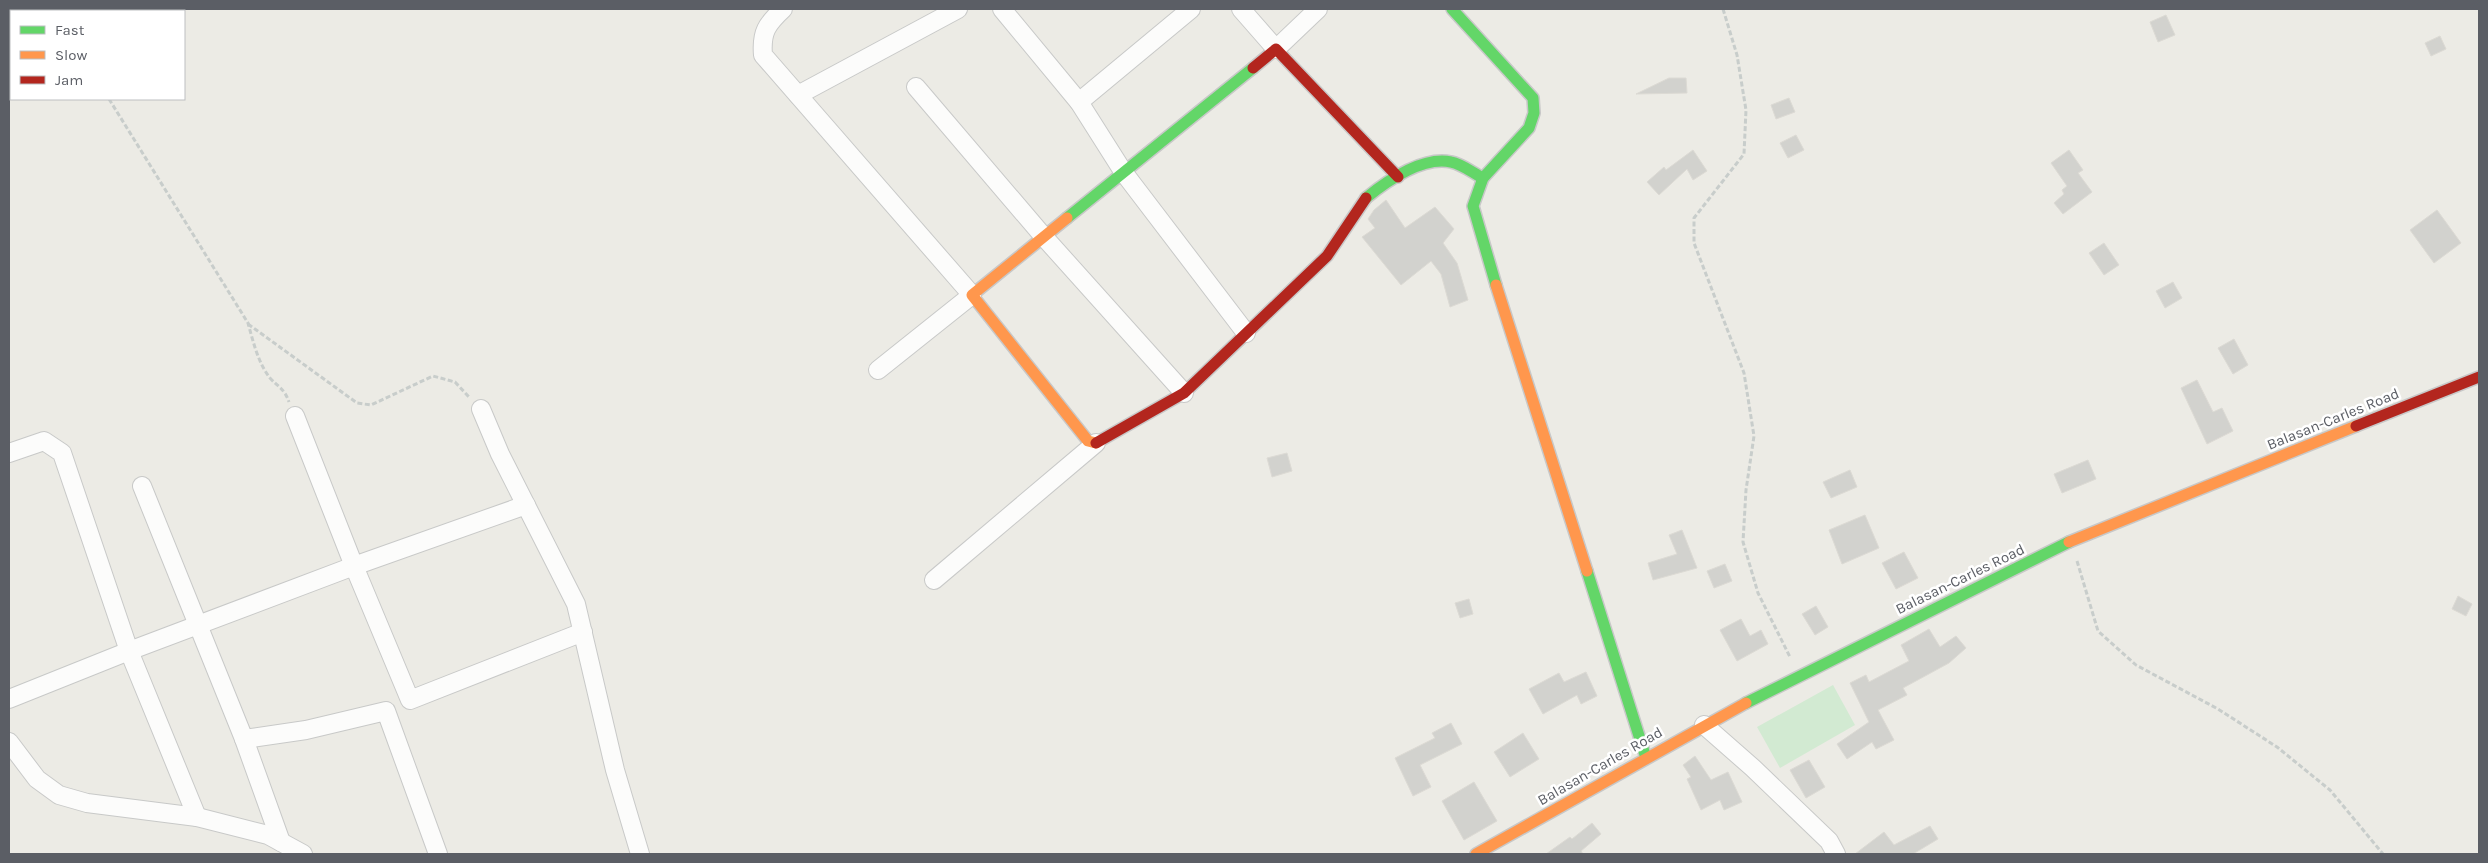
<svg xmlns="http://www.w3.org/2000/svg" width="2488" height="863" font-family="Karla,sans-serif">
  <style>
    .green { fill: #d2ead2 }
    .building { fill: #d2d2ce; stroke: #dcdad4 }
    .lines { fill: none; stroke-linecap: round; stroke-linejoin: round }
    .street-casing { stroke: #c8c9c8; stroke-width: 20 }
    .fast-casing { stroke: #c8c8c8; stroke-width: 14 }
    .slow-casing { stroke: #c8c8c8; stroke-width: 14 }
    .jam-casing { stroke: #c8c8c8; stroke-width: 14 }
    .path { stroke: #c8cdcb; stroke-width: 3; stroke-dasharray: 5 2.5; stroke-linecap: butt }
    .street { stroke: #fcfcfb; stroke-width: 18 }
    .fast { stroke: #63d668; stroke-width: 11 }
    .slow { stroke: #ff974d; stroke-width: 11 }
    .jam { stroke: #b3261e; stroke-width: 11 }
    .labels { text-anchor: middle; stroke-width: 5; stroke-linejoin: round; paint-order: stroke }
    .street-label { font-size: 15px; fill: #5b5e65; stroke: #fff }
  </style>
  <rect width="100%" height="100%" fill="#ecebe5"/>
  <path class="green" d="M1833,685L1855,725L1780,768L1757,727Z"/>
  <g class="building">
    <path d="M2166,15L2175,35L2158,42L2150,22Z"/>
    <path d="M2440,36L2446,49L2431,56L2425,43Z"/>
    <path d="M1669,78H1686L1687,93L1636,94Z"/>
    <path d="M1789,98L1795,112L1776,119L1771,105Z"/>
    <path d="M1796,135L1804,150L1788,158L1780,143Z"/>
    <path d="M1693,150L1707,171L1693,180L1687,169L1659,195L1647,182L1664,167L1666,170Z"/>
    <path d="M2069,150L2083,170L2078,173L2092,192L2063,214L2054,203L2064,194L2062,190L2067,186L2051,163Z"/>
    <path d="M1386,200L1405,228L1435,207L1454,229L1443,243L1457,263L1468,300L1450,307L1441,274L1431,261L1401,285L1362,237L1375,228L1368,219L1374,210Z"/>
    <path d="M2437,210L2461,243L2434,263L2410,230Z"/>
    <path d="M2104,243L2119,265L2104,275L2089,253Z"/>
    <path d="M2173,282L2182,298L2165,308L2156,291Z"/>
    <path d="M2234,339L2248,365L2233,374L2218,348Z"/>
    <path d="M2197,380L2213,412L2222,408L2233,431L2207,444L2181,388Z"/>
    <path d="M1287,453L1292,471L1272,477L1267,458Z"/>
    <path d="M2088,460L2096,479L2062,493L2054,474Z"/>
    <path d="M1850,470L1857,487L1831,498L1823,482Z"/>
    <path d="M1865,515L1879,548L1842,564L1829,530Z"/>
    <path d="M1682,530L1697,568L1653,580L1648,563L1677,554L1669,535Z"/>
    <path d="M1904,552L1918,578L1896,589L1882,563Z"/>
    <path d="M1725,564L1732,581L1714,588L1707,571Z"/>
    <path d="M2458,596L2472,604L2466,616L2452,609Z"/>
    <path d="M1469,599L1473,614L1460,618L1455,603Z"/>
    <path d="M1816,606L1828,627L1815,635L1802,614Z"/>
    <path d="M1741,619L1750,636L1761,630L1768,644L1737,661L1720,630Z"/>
    <path d="M1929,629L1940,647L1956,636L1966,648L1949,663L1903,688L1907,695L1878,710L1894,740L1876,749L1872,742L1847,759L1837,744L1869,722L1850,683L1866,675L1869,682L1909,661L1901,645Z"/>
    <path d="M1586,672L1597,696L1581,704L1577,695L1543,714L1529,689L1559,673L1564,682Z"/>
    <path d="M1451,723L1462,744L1420,765L1431,787L1413,796L1395,758L1435,738L1432,733Z"/>
    <path d="M1523,733L1539,759L1510,777L1494,752Z"/>
    <path d="M1695,756L1711,780L1728,772L1742,802L1724,810L1720,800L1701,810L1687,779L1691,777L1683,765Z"/>
    <path d="M1809,760L1825,787L1806,798L1790,770Z"/>
    <path d="M1474,782L1497,821L1464,840L1442,801Z"/>
    <path d="M1592,823L1601,834L1581,851L1583,854H1546L1570,837L1572,839Z"/>
    <path d="M1930,826L1938,839L1913,854H1855L1884,832L1894,845Z"/>
  </g>
  <g class="lines">
    <g class="street-casing">
      <g id="street">
        <path d="M783,9C767,24 761,32 763,55L972,295L878,370"/>
        <path d="M1002,9L1079,102L1124,173L1246,333"/>
        <path d="M1241,9L1276,49L1318,9"/>
        <path d="M916,87L1044,237L1184,393"/>
        <path d="M798,95L958,9"/>
        <path d="M1079,102L1191,9"/>
        <path d="M481,409L500,454L576,604L615,770L640,854"/>
        <path d="M295,416L354,566L526,505"/>
        <path d="M9,453L44,441L62,453L129,651L197,817"/>
        <path d="M142,486L244,739"/>
        <path d="M934,580L1096,443"/>
        <path d="M9,699L129,651L354,566L410,700L583,632"/>
        <path d="M1704,725L1753,768L1829,841L1836,854"/>
        <path d="M9,742L37,779L59,795L87,803L197,817L268,835L303,854"/>
        <path d="M281,842L244,739L306,730L386,711L438,854"/>
      </g>
    </g>
    <g class="fast-casing">
      <g id="fast">
        <path d="M1452,9L1533,98L1534,113L1529,128L1483,178L1473,206L1496,285"/>
        <path d="M1366,198C1387,181 1422,156 1451,162C1462,164 1473,173 1483,178"/>
        <path d="M1067,218L1253,68"/>
        <path d="M1587,571L1646,758"/>
        <path d="M1746,703L2069,542"/>
      </g>
    </g>
    <g class="slow-casing">
      <g id="slow">
        <path d="M1067,218L972,295L1088,441L1096,443"/>
        <path d="M1496,285L1587,571"/>
        <path d="M2069,542L2356,426"/>
        <path d="M1476,854L1746,703"/>
      </g>
    </g>
    <g class="jam-casing">
      <g id="jam">
        <path d="M1253,68L1276,49L1398,177"/>
        <path d="M2356,426L2479,377"/>
        <path d="M1096,443L1184,393L1327,256L1366,198"/>
      </g>
    </g>
    <g class="path">
      <path d="M52,9L53,11"/>
      <path d="M1723,9L1737,55L1746,110L1744,154L1694,218V243L1744,373L1754,436L1746,490L1743,542L1758,593L1790,657"/>
      <path d="M109,99L248,323C253,341 258,363 270,378C279,388 284,388 289,402"/>
      <path d="M248,324L357,403L371,405L433,376L455,382L469,397"/>
      <path d="M2077,561L2098,631L2136,665L2218,709L2277,747L2330,790L2383,854"/>
    </g>
    <use href="#street" class="street"/>
    <use href="#fast" class="fast"/>
    <use href="#slow" class="slow"/>
    <use href="#jam" class="jam"/>
  </g>
  <g class="labels">
    <g class="street-label">
      <text transform="translate(2333 419) rotate(-22)" y="5">Balasan-Carles Road</text>
      <text transform="translate(1960 579) rotate(-26)" y="5">Balasan-Carles Road</text>
      <text transform="translate(1600 766) rotate(-30)" y="5">Balasan-Carles Road</text>
    </g>
  </g>
  <rect width="2488" height="863" fill="none" stroke="#5b5e65" stroke-width="20"/>
  <rect x="10" y="10" width="175" height="90" fill="#ffffff" stroke="#bdbfc1"/>
  <rect x="20" y="26" width="25" height="8" fill="#63d668" stroke="#bdbfc1"/>
  <text x="55" y="35" font-size="15" fill="#5b5e65">Fast</text>
  <rect x="20" y="51" width="25" height="8" fill="#ff974d" stroke="#bdbfc1"/>
  <text x="55" y="60" font-size="15" fill="#5b5e65">Slow</text>
  <rect x="20" y="76" width="25" height="8" fill="#b3261e" stroke="#bdbfc1"/>
  <text x="55" y="85" font-size="15" fill="#5b5e65">Jam</text>
</svg>
